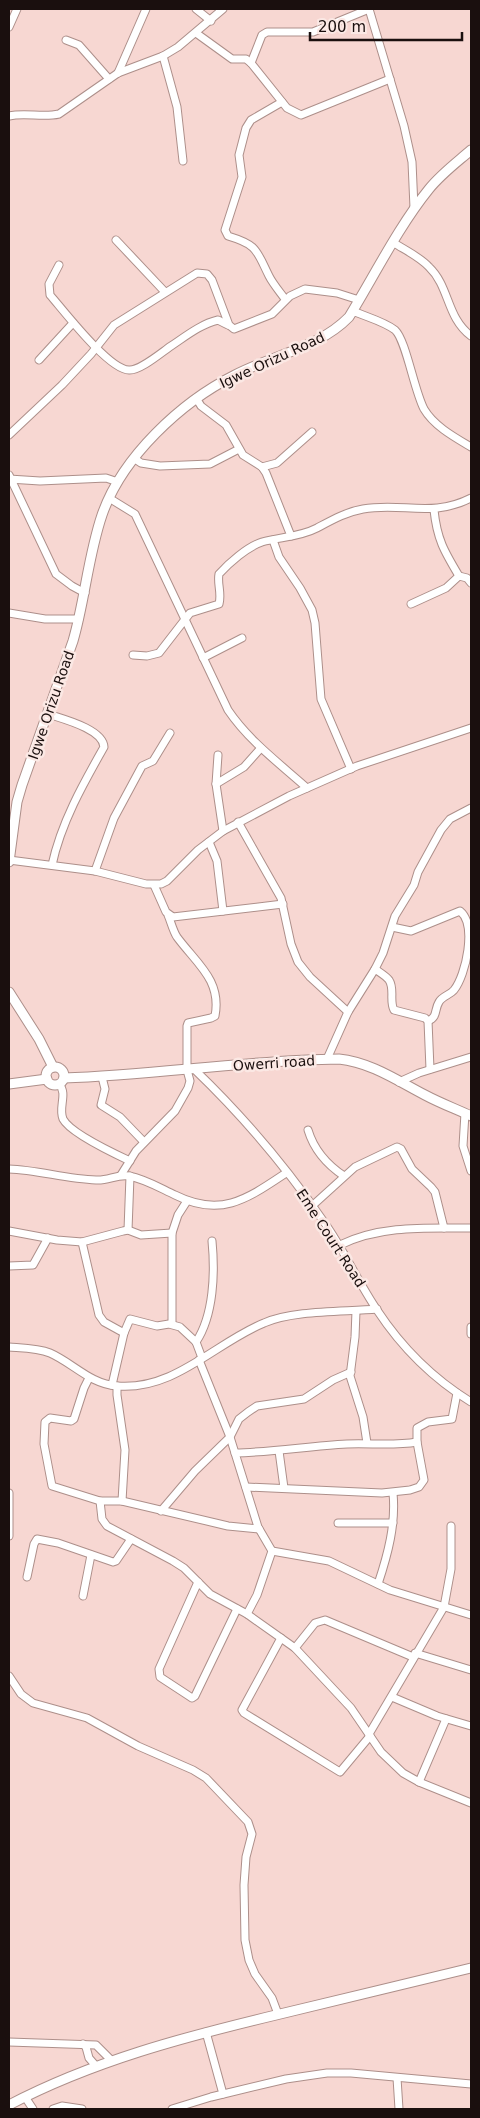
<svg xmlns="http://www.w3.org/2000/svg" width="480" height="2118" font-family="'DejaVu Sans',sans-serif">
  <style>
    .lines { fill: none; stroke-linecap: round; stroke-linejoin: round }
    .minor-casing { stroke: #ad8f8a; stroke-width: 9 }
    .major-casing { stroke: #ad8f8a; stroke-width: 11 }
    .minor { stroke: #fff; stroke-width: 7 }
    .major { stroke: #fff; stroke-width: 9 }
    .labels { text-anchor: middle; stroke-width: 5; stroke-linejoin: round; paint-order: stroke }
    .street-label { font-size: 14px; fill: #1a0f0e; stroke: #fbe8e4 }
  </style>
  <rect width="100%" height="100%" fill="#f7d7d2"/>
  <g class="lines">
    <g class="minor-casing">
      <g id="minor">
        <path d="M196,9L211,21"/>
        <path d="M369,9L404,126L412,162L414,208"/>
        <path d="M9,27L17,9"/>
        <path d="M196,33L232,59H246L251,63L287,108L301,115L390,79"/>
        <path d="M66,40L79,45L109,79"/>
        <path d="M163,56L177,107L183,161"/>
        <path d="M251,63L262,35L267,32H313L369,9"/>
        <path d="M118,73L146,9"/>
        <path d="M282,102L251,120L246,128L239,155L242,177L225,230L228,236C258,245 256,250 269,276C273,284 280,292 285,299"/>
        <path d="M9,116C26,112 42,118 59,114L118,73L163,56L178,47L223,9"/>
        <path d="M116,240L165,292"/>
        <path d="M394,243C405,250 420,257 429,267C450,287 446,317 471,336"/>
        <path d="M59,265L49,284L50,295C64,311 109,370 129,370C140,371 162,352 171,346C186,336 201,324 218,320L228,325"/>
        <path d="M353,311C366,317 383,321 395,330C406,340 414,390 424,409C434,426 454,437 471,447"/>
        <path d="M39,360L73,323"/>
        <path d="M196,398L201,406L226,425L243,455L262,467L266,473L291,536"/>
        <path d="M9,435L62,385L91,354L114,325L197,273L207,274L212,280L229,325L234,329L272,314L290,296L305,289L337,293L359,300"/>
        <path d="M135,459L141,463L160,466L210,464L239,449"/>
        <path d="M262,467L277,463L312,432"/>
        <path d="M9,475L56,574L72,586L85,593"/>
        <path d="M9,479L40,481L106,478L118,482"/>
        <path d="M109,498L135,514L228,710C249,741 279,763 307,788"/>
        <path d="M434,510C437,539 444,551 459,576"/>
        <path d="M273,540L279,557L300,588L312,610L315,623L321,699L351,769"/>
        <path d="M411,604L446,588L459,576L467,578L471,583"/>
        <path d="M9,613L45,619H79"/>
        <path d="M133,655L147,656L159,653L190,613L219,604C222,593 217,584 219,574C229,563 247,547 262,542C280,537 300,537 317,528C332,520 346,512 363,509C402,502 432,518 471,498"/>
        <path d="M203,658L242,638"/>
        <path d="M48,714C63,719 103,729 104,747C83,784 61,823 52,865"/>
        <path d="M218,755L216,784L223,831"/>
        <path d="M216,784L244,767L261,748"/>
        <path d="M238,822L281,898L291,944L298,962L310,977L348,1012"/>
        <path d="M209,842L217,861L223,911"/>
        <path d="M9,860L95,871L146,884H161L167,881L198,850L223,831L289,796L357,766L471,728"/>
        <path d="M95,871L114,818L142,766L153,761L170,733"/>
        <path d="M154,885L166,912L173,917L283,904"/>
        <path d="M392,927L411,931L460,911C477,925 466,975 454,990C450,995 442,996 439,1002C434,1010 438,1017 428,1021"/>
        <path d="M375,969C379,972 386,976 389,980C395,989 389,1001 394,1010L425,1018L428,1021L430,1069"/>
        <path d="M327,1059L348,1012L375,969L383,953L395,916L414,885L418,872L441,830L450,819L471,808"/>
        <path d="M194,1069C242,1115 286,1167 324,1222C344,1250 358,1282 377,1310C402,1348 432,1378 471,1402"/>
        <path d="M102,1077L105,1089L101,1105L120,1117L144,1142"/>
        <path d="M399,1082L419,1073L471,1057"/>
        <path d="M59,1084C68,1094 58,1107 63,1119C70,1133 115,1154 130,1161"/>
        <path d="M465,1113L463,1146L471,1171"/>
        <path d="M308,1130C314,1150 326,1164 344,1176"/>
        <path d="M9,1169C38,1170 66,1179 96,1180C108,1181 117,1174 129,1176C145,1179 160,1188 175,1195C221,1218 247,1199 286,1173"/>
        <path d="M121,1175L136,1151L175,1111L188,1088L190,1081L187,1070V1026L188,1023L211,1018L215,1016C222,980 196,963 177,937C173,931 171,922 168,915"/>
        <path d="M312,1206L355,1167L397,1147L401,1149L412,1169L431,1187L435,1192L444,1228"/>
        <path d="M128,1230L130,1176"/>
        <path d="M9,1231L57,1240L82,1242L123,1231L128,1230L141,1235L172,1233"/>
        <path d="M82,1242L99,1315L104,1322L124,1333"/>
        <path d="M340,1245C380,1225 427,1228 471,1228"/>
        <path d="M9,1266L33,1265L48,1238"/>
        <path d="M356,1311L355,1337L350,1376L363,1417L367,1443"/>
        <path d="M172,1324V1233L178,1215L187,1201"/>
        <path d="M471,1327V1334"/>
        <path d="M196,1342C214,1315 215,1272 212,1241"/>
        <path d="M9,1347C22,1348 38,1348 50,1353C73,1363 90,1384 117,1386C174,1391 215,1343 264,1323C293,1310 344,1312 377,1309"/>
        <path d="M199,1360L230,1437L258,1527L272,1551L257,1595L247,1614"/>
        <path d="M89,1378L84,1388L74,1419L71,1421L50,1418L45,1422L44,1444L52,1486L100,1501H122L228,1526L259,1529"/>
        <path d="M112,1385L124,1333L130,1319L157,1326L169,1324L180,1327L196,1342L202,1358"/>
        <path d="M117,1386V1395L125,1450L122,1501"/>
        <path d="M279,1451L284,1488"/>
        <path d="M235,1453C273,1452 310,1446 347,1444C371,1443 394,1446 417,1442"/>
        <path d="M246,1487L382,1493L410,1490L419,1487L424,1480L417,1442V1428L428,1422L452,1419L457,1393"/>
        <path d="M9,1493V1536"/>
        <path d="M100,1501L102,1519L107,1526L173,1561L184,1568L210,1594L247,1614L295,1648L351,1708L381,1752L403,1773L419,1782L471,1803"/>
        <path d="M161,1511L195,1471L230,1437L239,1419L248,1412L257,1406L304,1399L333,1380L351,1372"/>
        <path d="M338,1523H393"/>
        <path d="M272,1551L329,1561L390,1590L471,1615"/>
        <path d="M27,1577L34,1544L37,1539L58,1543L113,1562L116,1561L131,1539"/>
        <path d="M198,1582L159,1669L160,1677L189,1696L192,1698L195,1696L237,1609"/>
        <path d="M378,1584C388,1554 396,1524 393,1493"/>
        <path d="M83,1596L91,1555"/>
        <path d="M281,1638L242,1710L244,1713L340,1772L370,1736"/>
        <path d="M295,1648L315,1623L325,1620L413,1657"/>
        <path d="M415,1653L471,1670"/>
        <path d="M9,1676L21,1694L33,1703L87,1718L138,1746L193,1770L206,1778L248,1822L252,1834L246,1857L244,1885L245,1940L249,1960L255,1974L272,1998L278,2014"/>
        <path d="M392,1697L437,1716L471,1726"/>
        <path d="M369,1734L444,1607L451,1569V1526"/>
        <path d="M419,1782L446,1719"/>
        <path d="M206,2032L223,2094"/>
        <path d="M9,2042L96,2045L111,2060"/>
        <path d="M83,2044L86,2047L89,2058L96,2066"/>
        <path d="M397,2078L399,2109"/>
        <path d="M25,2097L33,2109"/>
        <path d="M53,2109L62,2106L82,2109"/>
        <path d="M172,2109L211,2097L286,2079L327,2073H351L471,2084"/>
      </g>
    </g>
    <g class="major-casing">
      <g id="major">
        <path d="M9,862L17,802L22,785L73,641C85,600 88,556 102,515C122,457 181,402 235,375C273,355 319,348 349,317C374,276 399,226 429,189C441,174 456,163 471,150"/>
        <path d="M9,992L39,1039L53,1067"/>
        <circle cx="55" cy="1076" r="9"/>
        <path d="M64,1078C156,1075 247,1060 339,1059C370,1062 398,1081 425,1095C440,1103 456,1109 471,1116"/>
        <path d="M9,1084L47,1079"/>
        <path d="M9,2105C93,2061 184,2037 276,2015C341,1999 406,1984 471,1968"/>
      </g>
    </g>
    <use href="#minor" class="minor"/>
    <use href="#major" class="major"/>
  </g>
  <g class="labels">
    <g class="street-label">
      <text transform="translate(272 360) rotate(-25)" y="5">Igwe Orizu Road</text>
      <text transform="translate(51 705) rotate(-71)" y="5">Igwe Orizu Road</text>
      <text transform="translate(274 1063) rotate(-4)" y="5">Owerri road</text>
      <text transform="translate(331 1238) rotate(57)" y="5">Eme Court Road</text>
    </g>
  </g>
  <rect width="480" height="2118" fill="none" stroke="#1a0f0e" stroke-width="20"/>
  <path d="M310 32v8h152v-8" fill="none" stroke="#1a0f0e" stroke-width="2.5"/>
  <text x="318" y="32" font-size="15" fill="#1a0f0e" stroke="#fbe8e4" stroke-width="4" paint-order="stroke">200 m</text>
</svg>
